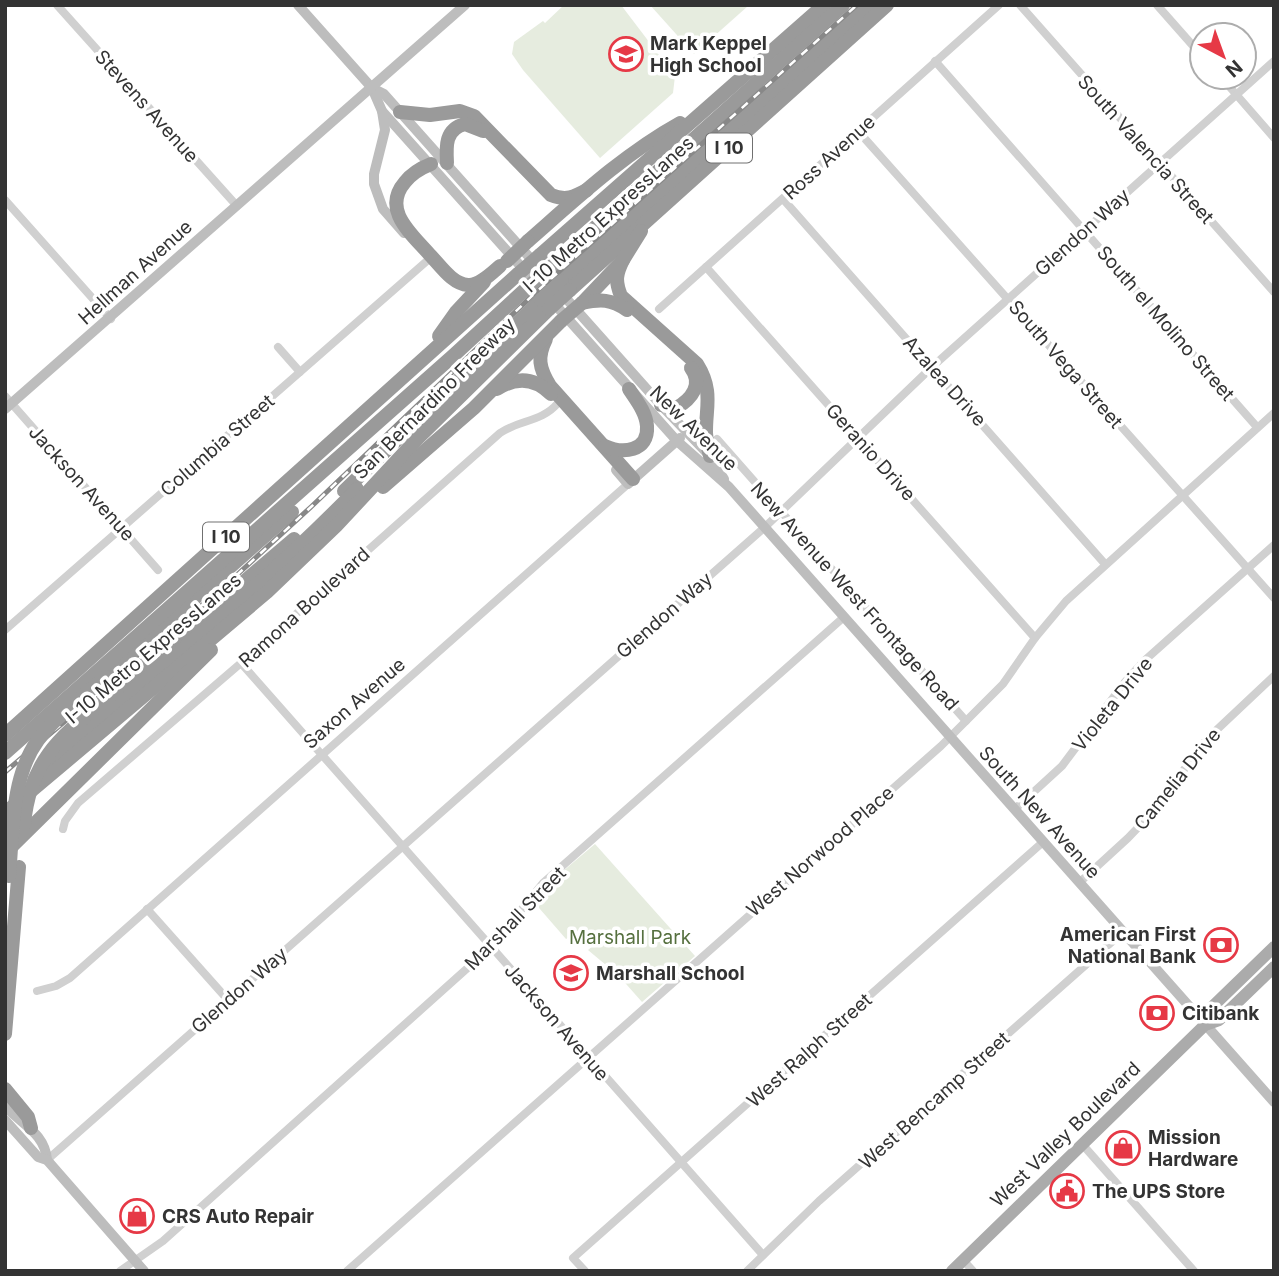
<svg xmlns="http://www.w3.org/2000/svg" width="1279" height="1276" font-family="Inter,sans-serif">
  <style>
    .green { fill: #e6ecdf }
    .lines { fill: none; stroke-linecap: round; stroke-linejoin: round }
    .stream { stroke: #cfe2ee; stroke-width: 2.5 }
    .street { stroke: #d0d0d0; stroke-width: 8 }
    .secondary { stroke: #bdbdbd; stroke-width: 10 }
    .primary { stroke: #ababab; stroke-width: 12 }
    .highway { stroke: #9a9a9a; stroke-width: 14 }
    .rail-casing { stroke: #888; stroke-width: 5 }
    .rail { stroke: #fff; stroke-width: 2.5; stroke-dasharray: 8; stroke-linecap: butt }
    .highway-bridge { stroke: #9a9a9a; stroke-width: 14 }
    .labels { text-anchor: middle; stroke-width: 7; stroke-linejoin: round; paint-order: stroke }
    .shield { fill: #fff; stroke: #707070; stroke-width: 2 }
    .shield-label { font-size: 18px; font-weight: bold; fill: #333 }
    .poi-label { font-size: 19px; font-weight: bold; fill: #333; stroke: #fff; text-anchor: start }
    .street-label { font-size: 19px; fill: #333; stroke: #fff }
    .park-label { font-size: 19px; fill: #56703f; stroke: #fff }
  </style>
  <rect width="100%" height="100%" fill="#fff"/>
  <g class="green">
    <path d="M564,5H621L675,76L673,93L600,158L523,70L512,54L514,42L543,21L545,23Z"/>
    <path d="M650,5H747L748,6L694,54Z"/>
    <path d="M595,844L695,956L642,1002L619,976L588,950L594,945L581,930L566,939L533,901L543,888Z"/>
  </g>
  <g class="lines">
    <path class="stream" d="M5,1270L6,1271"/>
    <g class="street">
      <path d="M57,5L237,206"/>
      <path d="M1020,5L1274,292"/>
      <path d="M1157,5L1202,56"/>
      <path d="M935,61L1257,427"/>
      <path d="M1221,77L1274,138"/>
      <path d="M858,131L1274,598"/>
      <path d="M783,199L1105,564"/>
      <path d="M5,200L111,319"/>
      <path d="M706,267L1035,638"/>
      <path d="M659,309L999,5"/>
      <path d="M278,347L300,372"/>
      <path d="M5,396L158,570"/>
      <path d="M717,439L966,721"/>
      <path d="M5,630L428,260"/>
      <path d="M241,663L763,1255"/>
      <path d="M1015,809L1062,766L1125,682L1144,661L1274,545"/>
      <path d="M63,829L65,821L78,803L241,663L500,433C519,420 542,422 558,403"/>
      <path d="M1080,882L1128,838L1150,815L1207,739L1274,676"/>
      <path d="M147,909L228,1000"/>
      <path d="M37,991L56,986L70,978L628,484"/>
      <path d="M1082,1144L1194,1271"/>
      <path d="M47,1160L765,527L932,367L1274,61"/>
      <path d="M963,1260L973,1271"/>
      <path d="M120,1271L163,1241L491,947L543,883L844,617"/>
      <path d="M347,1271L941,746L1003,684L1035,638L1066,601L1274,413"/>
      <path d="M585,1271L573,1258L1043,842"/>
      <path d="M747,1271L819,1201L1123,932"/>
    </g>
    <g class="secondary">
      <path d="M298,5L372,88L382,111L677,441L729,487L1274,1102"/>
      <path d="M372,88L384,94L661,405L710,456L724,479"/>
      <path d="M382,111L385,130L374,174V184L383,209L404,233"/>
      <path d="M5,409L465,5"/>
      <path d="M616,470L628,484L680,438"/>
      <path d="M5,1106C21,1124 45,1133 47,1160"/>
      <path d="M5,1120L38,1157L47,1160L144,1271"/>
    </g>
    <g class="primary">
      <path d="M1205,1025L1210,1009L1274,947"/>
      <path d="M952,1271L1205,1025L1219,1020L1274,967"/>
    </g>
    <g class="highway">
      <path d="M400,112L430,115L460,111L474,116L551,195C566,201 574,197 587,190"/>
      <path d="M447,163C446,146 445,129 465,124L483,131"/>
      <path d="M431,164C421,168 412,173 405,182C381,210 412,234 430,255C440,265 452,284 468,285C479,286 492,273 500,266"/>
      <path d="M528,241C576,199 624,154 680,123"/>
      <path d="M540,255L824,5"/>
      <path d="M623,260C616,274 615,281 621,296L697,364C719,399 698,419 710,456"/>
      <path d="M550,268L843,5"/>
      <path d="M562,281L869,5"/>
      <path d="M570,290L887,5"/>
      <path d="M583,302L623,260L641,231"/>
      <path d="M582,303C601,299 611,299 627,310"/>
      <path d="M439,336L456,312L484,282"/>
      <path d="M546,339C537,357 539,368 550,386L633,479"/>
      <path d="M497,389C517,376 535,378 551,394"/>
      <path d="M661,405L676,408C692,399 703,384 691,368"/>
      <path d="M430,414L448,390L541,300"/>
      <path d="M605,446C622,454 649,452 647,426C646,412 636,400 629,389"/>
      <path d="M383,487L474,408L561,321"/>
      <path d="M344,491L433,405"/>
      <path d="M106,677L292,512"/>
      <path d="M117,690L294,539"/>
      <path d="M5,735L518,274"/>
      <path d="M5,753L454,355L528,287"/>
      <path d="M44,764C151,676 260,589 357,489"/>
      <path d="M5,813L267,592L336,526L417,439L549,309"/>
      <path d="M6,852L211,650"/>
      <path d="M5,1034L19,867"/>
      <path d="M5,1089L28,1117L31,1128"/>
    </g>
    <g class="rail-casing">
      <path id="rail" d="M5,772L227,584L312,506L534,294L857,5"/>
    </g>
    <use href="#rail" class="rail"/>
    <g class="highway-bridge">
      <path d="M507,261L528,241"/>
      <path d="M518,274L540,255"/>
      <path d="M528,287L550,268"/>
      <path d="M541,300L562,281"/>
      <path d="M549,309L570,290"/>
      <path d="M561,321L582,303"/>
      <path d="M24,824C31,753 67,733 117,690"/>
      <path d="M9,876C13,832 11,777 38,740C56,716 83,697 106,677"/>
    </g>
  </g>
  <defs>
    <g id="school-ring" transform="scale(1.75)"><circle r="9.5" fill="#fff" stroke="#e63946" stroke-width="1.5"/><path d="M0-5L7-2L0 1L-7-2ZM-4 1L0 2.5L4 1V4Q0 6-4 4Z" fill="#e63946"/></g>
    <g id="bank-ring" transform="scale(1.75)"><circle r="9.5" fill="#fff" stroke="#e63946" stroke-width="1.5"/><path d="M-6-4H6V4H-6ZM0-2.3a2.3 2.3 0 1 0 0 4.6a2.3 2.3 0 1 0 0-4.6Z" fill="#e63946"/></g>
    <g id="shop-ring" transform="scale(1.75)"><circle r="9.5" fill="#fff" stroke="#e63946" stroke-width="1.5"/><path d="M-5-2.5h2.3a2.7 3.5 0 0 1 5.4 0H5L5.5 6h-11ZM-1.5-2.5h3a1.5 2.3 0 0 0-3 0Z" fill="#e63946"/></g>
    <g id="civic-ring" transform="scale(1.75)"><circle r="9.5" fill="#fff" stroke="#e63946" stroke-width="1.5"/><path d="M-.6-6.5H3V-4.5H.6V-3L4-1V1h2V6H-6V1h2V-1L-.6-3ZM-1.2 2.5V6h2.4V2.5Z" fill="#e63946"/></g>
  </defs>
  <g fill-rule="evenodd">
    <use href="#school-ring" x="626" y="54"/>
    <use href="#bank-ring" x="1221" y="945"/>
    <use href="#school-ring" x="571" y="973"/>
    <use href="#bank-ring" x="1157" y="1013"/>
    <use href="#shop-ring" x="1123" y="1148"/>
    <use href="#civic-ring" x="1067" y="1191"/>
    <use href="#shop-ring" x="137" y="1216"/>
  </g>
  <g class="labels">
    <g class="shield">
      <rect x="706" y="133.5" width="46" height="29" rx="5"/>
      <rect x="203" y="522.5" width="46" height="29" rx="5"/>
    </g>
    <g class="shield-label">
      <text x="729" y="154">I 10</text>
      <text x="226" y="543">I 10</text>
    </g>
    <g class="poi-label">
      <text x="650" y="50">Mark Keppel<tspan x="650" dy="22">High School</tspan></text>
      <text x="1196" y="941" text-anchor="end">American First<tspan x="1196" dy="22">National Bank</tspan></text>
      <text x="596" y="980">Marshall School</text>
      <text x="1182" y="1020">Citibank</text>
      <text x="1148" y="1144">Mission<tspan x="1148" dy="22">Hardware</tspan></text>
      <text x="1092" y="1198">The UPS Store</text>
      <text x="162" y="1223">CRS Auto Repair</text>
    </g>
    <g class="street-label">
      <text transform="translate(147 106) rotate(48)" y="7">Stevens Avenue</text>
      <text transform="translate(1146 149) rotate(48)" y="7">South Valencia Street</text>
      <text transform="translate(829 157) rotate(-42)" y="7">Ross Avenue</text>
      <text transform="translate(608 214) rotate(-42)" y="7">I-10 Metro ExpressLanes</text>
      <text transform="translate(1082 232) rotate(-42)" y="7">Glendon Way</text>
      <text transform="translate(135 272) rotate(-42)" y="7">Hellman Avenue</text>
      <text transform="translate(1166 323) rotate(49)" y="7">South el Molino Street</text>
      <text transform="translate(1066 364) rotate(49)" y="7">South Vega Street</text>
      <text transform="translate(945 381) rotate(48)" y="7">Azalea Drive</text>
      <text transform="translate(434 398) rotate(-45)" y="7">San Bernardino Freeway</text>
      <text transform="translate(694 428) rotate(44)" y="7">New Avenue</text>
      <text transform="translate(217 445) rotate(-41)" y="7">Columbia Street</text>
      <text transform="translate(871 452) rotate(48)" y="7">Geranio Drive</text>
      <text transform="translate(82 483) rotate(48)" y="7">Jackson Avenue</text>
      <text transform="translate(855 596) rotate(48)" y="7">New Avenue West Frontage Road</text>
      <text transform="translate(304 607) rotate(-42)" y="7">Ramona Boulevard</text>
      <text transform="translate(664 615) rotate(-41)" y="7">Glendon Way</text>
      <text transform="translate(153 648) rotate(-40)" y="7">I-10 Metro ExpressLanes</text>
      <text transform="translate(354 703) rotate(-41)" y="7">Saxon Avenue</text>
      <text transform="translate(1112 704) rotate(-51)" y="7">Violeta Drive</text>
      <text transform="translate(1177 779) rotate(-51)" y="7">Camelia Drive</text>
      <text transform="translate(1040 812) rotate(48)" y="7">South New Avenue</text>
      <text transform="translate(820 851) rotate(-41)" y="7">West Norwood Place</text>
      <text transform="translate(515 918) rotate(-46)" y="7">Marshall Street</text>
      <text transform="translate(239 990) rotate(-41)" y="7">Glendon Way</text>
      <text transform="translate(557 1022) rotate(49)" y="7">Jackson Avenue</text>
      <text transform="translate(809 1050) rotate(-42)" y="7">West Ralph Street</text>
      <text transform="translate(934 1100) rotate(-42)" y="7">West Bencamp Street</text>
      <text transform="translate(1065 1134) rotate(-44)" y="7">West Valley Boulevard</text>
    </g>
    <g class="park-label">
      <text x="630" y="944">Marshall Park</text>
    </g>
  </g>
  <rect width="1279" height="1276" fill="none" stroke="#333333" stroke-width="14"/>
  <g transform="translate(1223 56) rotate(139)"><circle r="33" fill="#ffffff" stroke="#adadad" stroke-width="2"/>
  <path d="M0-5L12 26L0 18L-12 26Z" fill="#e63946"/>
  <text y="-10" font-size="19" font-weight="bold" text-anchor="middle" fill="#333333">N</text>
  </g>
</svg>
